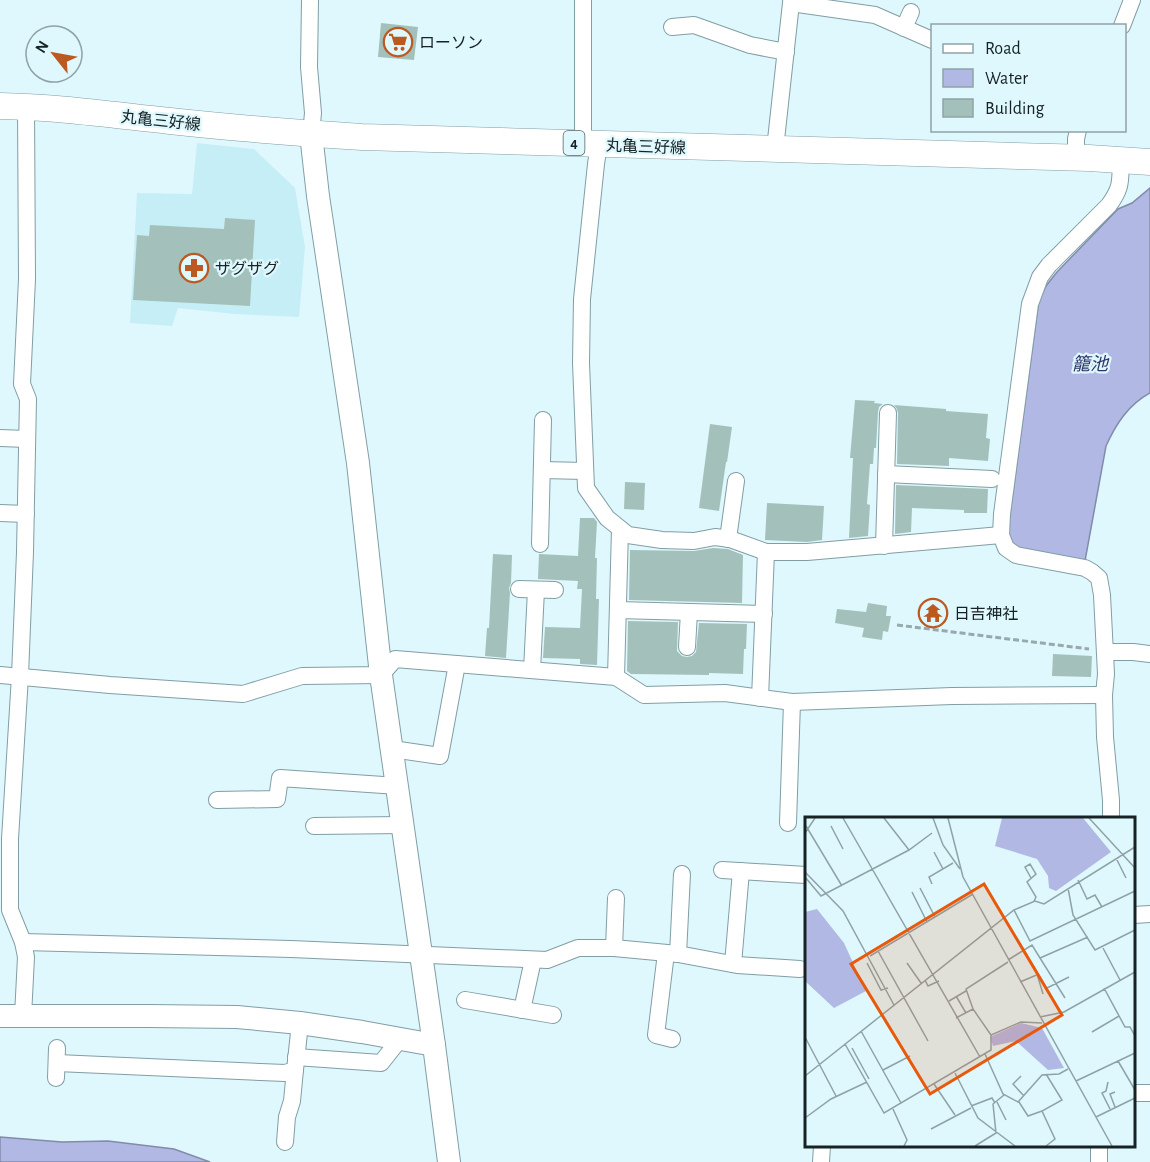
<svg xmlns="http://www.w3.org/2000/svg" width="1150" height="1162" font-family="'Alegreya Sans','Noto Sans JP',sans-serif">
  <style>
    .built { fill: #c6eef7 }
    .water { fill: #b1b8e4; stroke: #828baa; stroke-width: 1.5 }
    .building { fill: #a3c1ba }
    .lines { fill: none; stroke-linecap: round; stroke-linejoin: round }
    .street-casing { stroke: #819ea4; stroke-width: 18 }
    .secondary-casing { stroke: #819ea4; stroke-width: 24 }
    .primary-casing { stroke: #819ea4; stroke-width: 27 }
    .path { stroke: #96aaae; stroke-width: 3; stroke-dasharray: 6 3; stroke-linecap: butt }
    .street { stroke: #fff; stroke-width: 16 }
    .secondary { stroke: #fff; stroke-width: 22 }
    .primary { stroke: #fff; stroke-width: 26 }
    .labels { text-anchor: middle; stroke-width: 4.5; stroke-linejoin: round; paint-order: stroke }
    .shield { fill: #dff8fd; stroke: #526265; stroke-width: 1.5 }
    .shield-label { font-size: 15px; font-weight: bold; fill: #162224 }
    .poi-label { font-size: 16px; fill: #162224; stroke: #dff8fd; text-anchor: start }
    .street-label { font-size: 16px; fill: #162224; stroke: #dff8fd }
    .water-label { font-size: 18px; font-style: italic; fill: #31346a; stroke: #dff8fd }
    .inset-road { fill: none; stroke: #8fa2a6; stroke-width: 1.5 }
    .view { fill: #e8590c; fill-opacity: 0.15; stroke: #e8590c; stroke-width: 3 }
    .inset-edge { fill: none; stroke: #162224; stroke-width: 3 }
  </style>
  <rect width="100%" height="100%" fill="#dff8fd"/>
  <path class="built" d="M197,143L254,149L295,188L305,247L299,317L234,314L178,308L172,326L130,323L137,193L192,194Z"/>
  <g class="water">
    <path d="M1150,188V393C1128,405 1116,424 1106,446L1085,561L1016,552L1007,536L1039,299L1046,286L1057,272L1118,209L1132,203Z"/>
    <path d="M0,1137L62,1142L108,1141L174,1149L210,1162H0Z"/>
  </g>
  <g class="building">
    <path d="M381,23L418,27L414,60L378,57Z"/>
    <path d="M225,218L255,220L250,306L133,300L137,235L149,236L150,225L224,229Z"/>
    <path d="M855,400L875,401L874,403L883,404L879,407L878,412L876,448H874L873,464H870L867,504L870,505L868,536L849,538L853,458H850Z"/>
    <path d="M894,405L946,409V411L988,414L986,438L990,439L988,461L949,458V466L897,464L898,413L897,409Z"/>
    <path d="M710,424L732,427L727,462H726L719,511L699,508Z"/>
    <path d="M625,482L645,483L644,510L624,509Z"/>
    <path d="M896,485L988,489L987,513H964V510L912,508L911,532L895,534Z"/>
    <path d="M767,503L824,506L822,540L807,542L765,540Z"/>
    <path d="M580,518H594L597,522L595,558H597L596,599H599L597,665L580,664V659L543,658L545,627L580,628L582,589H577L578,581L538,579L539,554L578,556Z"/>
    <path d="M713,548L728,549L743,555L742,603L629,600L630,550L694,551Z"/>
    <path d="M493,554L512,555L511,583L509,588L510,593L506,658L485,656L487,628H489Z"/>
    <path d="M868,603L887,606L886,616H891L888,632L883,631L882,640L862,637L864,628L835,623L837,609L866,612Z"/>
    <path d="M628,621L678,622L677,651L682,656L687,657L692,656L696,652L699,623L747,624L746,649H744L743,674L709,673V675L631,674L627,671Z"/>
    <path d="M1053,654L1092,656L1091,677L1052,676Z"/>
  </g>
  <g class="lines">
    <g class="street-casing">
      <g id="street">
        <path d="M310,0L309,67L313,113L311,134"/>
        <path d="M583,0V143"/>
        <path d="M791,3L875,15L932,40"/>
        <path d="M1122,26L1132,0"/>
        <path d="M672,27L694,25L750,45L786,52"/>
        <path d="M904,28L911,12"/>
        <path d="M599,144L596,164L582,299L581,363L586,488L607,518L628,535L662,540L694,541L715,537L730,539L766,552H807L1001,535"/>
        <path d="M775,149L791,3L793,0"/>
        <path d="M1076,157V139L1078,130"/>
        <path d="M0,438L27,439"/>
        <path d="M542,470L585,471"/>
        <path d="M886,474L992,479"/>
        <path d="M0,513L26,514"/>
        <path d="M728,539L736,481"/>
        <path d="M540,544L543,420"/>
        <path d="M884,546L888,413"/>
        <path d="M519,589L555,590"/>
        <path d="M618,610L764,614"/>
        <path d="M687,647L689,612"/>
        <path d="M1105,652H1133L1150,654"/>
        <path d="M532,670L536,590"/>
        <path d="M0,675L110,685L243,694L302,676L381,675L395,659L616,677L644,695L725,693L792,702L952,696L1104,695"/>
        <path d="M616,677L620,529"/>
        <path d="M760,698L766,552"/>
        <path d="M392,749L440,756L457,664"/>
        <path d="M217,800L277,799L280,778L398,786"/>
        <path d="M1111,818V800L1105,737L1104,695L1106,674L1102,595L1099,578L1092,572L1085,568L1016,555L1006,548L1001,535L1002,514L1030,304L1040,277L1049,265L1109,205C1122,187 1120,182 1121,160"/>
        <path d="M788,823L792,702"/>
        <path d="M314,826L403,825"/>
        <path d="M722,870L806,875"/>
        <path d="M1134,915L1150,914"/>
        <path d="M23,942L291,949L547,960L578,948H614L678,954L737,965L800,969"/>
        <path d="M614,948L616,898"/>
        <path d="M666,953L656,1035L672,1039"/>
        <path d="M678,954L682,874"/>
        <path d="M733,964L741,871"/>
        <path d="M465,1000L553,1015"/>
        <path d="M522,1010L533,960"/>
        <path d="M23,1016L26,957L23,942L10,910V839L20,676L25,552L28,399L22,384L27,279L26,106"/>
        <path d="M296,1057L381,1063L400,1039"/>
        <path d="M57,1063L285,1073L295,1070L300,1023"/>
        <path d="M56,1078L57,1048"/>
        <path d="M1134,1093H1150"/>
        <path d="M285,1142L287,1117L292,1101L295,1070"/>
        <path d="M1099,1146V1162"/>
        <path d="M821,1162L822,1146"/>
      </g>
    </g>
    <g class="secondary-casing">
      <g id="secondary">
        <path d="M311,134L318,196L358,463L381,675L434,1045L449,1162"/>
        <path d="M0,1016H148L237,1017L300,1023L362,1032L434,1045"/>
      </g>
    </g>
    <g class="primary-casing">
      <path id="primary" d="M0,106C57,107 113,115 170,121C234,128 298,133 362,137L1089,158L1150,162"/>
    </g>
    <path class="path" d="M897,625L1089,649"/>
    <use href="#street" class="street"/>
    <use href="#secondary" class="secondary"/>
    <use href="#primary" class="primary"/>
  </g>
  <defs>
    <g id="supermarket-ring" transform="scale(1.5)"><circle r="9.5" fill="#dff8fd" stroke="#bc5921" stroke-width="1.5"/><path d="M-6-5.5h2.5l.6 2H6L4.5 2H-2.5L-4.4-4H-6ZM-1.5 3.2a1.3 1.3 0 1 0 .1 0ZM3 3.2a1.3 1.3 0 1 0 .1 0Z" fill="#bc5921"/></g>
    <g id="pharmacy-ring" transform="scale(1.5)"><circle r="9.5" fill="#dff8fd" stroke="#bc5921" stroke-width="1.5"/><path d="M-2-6h4v4h4v4h-4v4h-4v-4h-4v-4h4Z" fill="#bc5921"/></g>
    <g id="temple-ring" transform="scale(1.5)"><circle r="9.5" fill="#dff8fd" stroke="#bc5921" stroke-width="1.5"/><path d="M0-6L5-2H3V0L6.5 2.5H4V6H1.5V3h-3V6H-4V2.5H-6.5L-3 0V-2H-5Z" fill="#bc5921"/></g>
  </defs>
  <g fill-rule="evenodd">
    <use href="#supermarket-ring" x="398" y="42"/>
    <use href="#pharmacy-ring" x="194" y="268"/>
    <use href="#temple-ring" x="933" y="613"/>
  </g>
  <g class="labels">
    <rect class="shield" x="563.5" y="131" width="21" height="24" rx="4.5"/>
    <g class="shield-label">
      <text x="574" y="148">4</text>
    </g>
    <g class="poi-label">
      <text x="419" y="48">ローソン</text>
      <text x="215" y="274">ザグザグ</text>
      <text x="954" y="619">日吉神社</text>
    </g>
    <g class="street-label">
      <text transform="translate(161 120) rotate(6)" y="6">丸亀三好線</text>
      <text transform="translate(646 146) rotate(2)" y="6">丸亀三好線</text>
    </g>
    <g class="water-label">
      <text x="1090" y="370">籠池</text>
    </g>
  </g>
  <g transform="translate(805 817)">
    <rect width="330" height="330" fill="#dff8fd"/>
    <path d="M197,1H278L306,35L251,74L244,71L243,59L232,42L190,29ZM12,92L39,126L61,174L29,191L0,164V95ZM216,206L237,211L259,251L243,253L211,224L188,229L185,220Z" fill="#b1b8e4"/>
    <path class="inset-road" d="M38,1L175,240M79,1L104,33M128,1L138,28L155,52M143,1L158,60L307,329M284,1L330,51M1,9L37,69M26,9L38,32M0,16L10,1M129,35L138,52M311,41L321,61M0,55L38,94L89,188M0,60L16,79L104,33L127,16M226,61L220,50L225,47L231,57L222,65L231,80L229,84M273,63L282,82L290,78L297,90M127,67L124,60L148,46M115,71L130,100M263,71L268,98L290,133L330,113M107,75L122,105M209,93L225,124L330,74M298,131L315,163M73,134L123,224M65,139L168,77M235,141L260,181M203,143L227,128L235,141L283,120M62,146L76,173L83,171M102,146L116,166M232,157L238,177M120,163L123,169L134,164M215,165L234,157M242,171L264,160M299,171L320,210H325L330,219M151,179L161,196M144,184L161,174M235,200L259,195L330,155M151,201L168,192M56,214L96,286M287,215L314,199M186,218L168,192L161,172L203,145M0,220L31,279M40,227L79,296L186,233V218L216,205L237,206M47,231L64,262M180,237L198,277L213,285L237,258L254,257L263,252M313,244L330,273M78,253L105,239M150,256L173,301L210,329M241,257L257,283L237,294L250,322L241,329M0,259L209,93L230,84L239,87L330,30M216,259L208,267L219,279M271,264L330,236M303,265L301,274L297,276L305,292M129,267L150,298M310,275L305,277L310,290M192,285L201,303M214,285L223,299L237,294M166,289L187,281L190,286M88,292L102,323L99,329M291,300L330,281M0,301L26,282L62,265M126,312L166,291M170,329L191,316L188,287L199,278"/>
    <path class="view" d="M179,67L257,198L125,277L46,147Z"/>
    <rect width="330" height="330" class="inset-edge"/>
  </g>
  <rect x="931" y="24" width="195" height="108" fill="#dff8fd" stroke="#8fa2a6" stroke-width="1.5"/>
  <rect x="943" y="44" width="30" height="9" fill="#ffffff" stroke="#8fa2a6" stroke-width="1.5"/>
  <text x="985" y="54" font-size="18" fill="#162224">Road</text>
  <rect x="943" y="69" width="30" height="18" fill="#b1b8e4" stroke="#8fa2a6" stroke-width="1.5"/>
  <text x="985" y="84" font-size="18" fill="#162224">Water</text>
  <rect x="943" y="99" width="30" height="18" fill="#a3c1ba" stroke="#8fa2a6" stroke-width="1.5"/>
  <text x="985" y="114" font-size="18" fill="#162224">Building</text>
  <g transform="translate(54 54) rotate(301)"><circle r="28" fill="#dff8fd" stroke="#8fa2a6" stroke-width="1.5"/>
  <path d="M0-4.5L10 22L0 15L-10 22Z" fill="#bc5921"/>
  <text y="-9" font-size="16" font-weight="bold" text-anchor="middle" fill="#162224">N</text>
  </g>
</svg>
